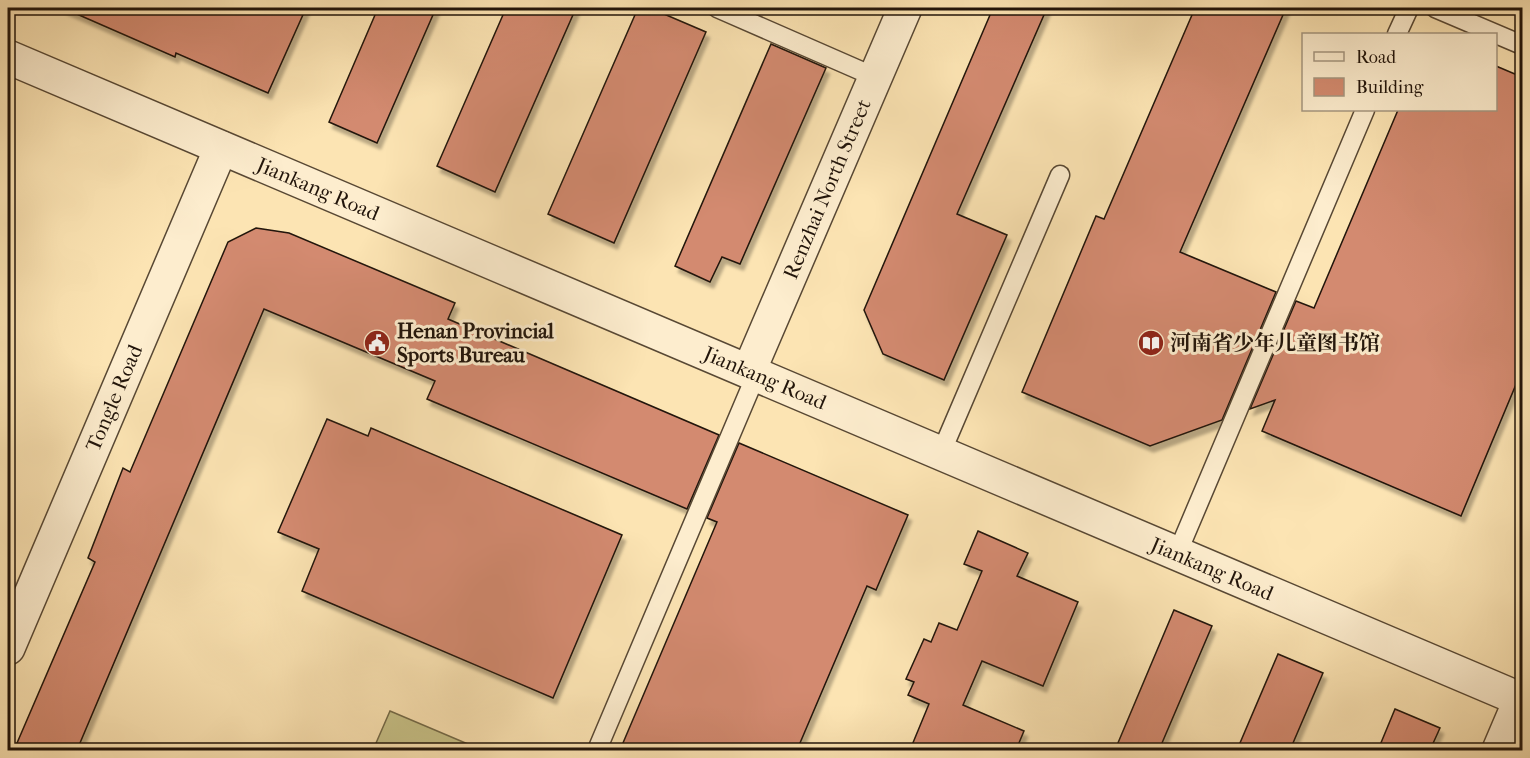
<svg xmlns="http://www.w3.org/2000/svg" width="1530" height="758" font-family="'IM FELL French Canon','Noto Serif SC',serif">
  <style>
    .garden { fill: #c7c187; stroke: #746a48; stroke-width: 1.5 }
    .building { fill: #d38a6f; stroke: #21140a; stroke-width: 1.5; filter: url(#shadow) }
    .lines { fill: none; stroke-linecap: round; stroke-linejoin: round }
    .lane-casing { stroke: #584834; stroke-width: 21 }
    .street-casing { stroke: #584834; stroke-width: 36 }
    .lane { stroke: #fdedce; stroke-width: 18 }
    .street { stroke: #fdedce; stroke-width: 33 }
    .labels { text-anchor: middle; stroke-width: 6; stroke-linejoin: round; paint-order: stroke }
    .street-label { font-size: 21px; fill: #21140a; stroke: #fdedce }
    .poi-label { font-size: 21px; font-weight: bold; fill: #21140a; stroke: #fdedce; text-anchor: start }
  </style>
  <defs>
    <filter id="shadow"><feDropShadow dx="3.5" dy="6" stdDeviation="1.5" flood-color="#0004"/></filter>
  </defs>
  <rect width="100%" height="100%" fill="#fce4b3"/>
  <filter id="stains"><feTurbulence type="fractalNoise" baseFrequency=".00333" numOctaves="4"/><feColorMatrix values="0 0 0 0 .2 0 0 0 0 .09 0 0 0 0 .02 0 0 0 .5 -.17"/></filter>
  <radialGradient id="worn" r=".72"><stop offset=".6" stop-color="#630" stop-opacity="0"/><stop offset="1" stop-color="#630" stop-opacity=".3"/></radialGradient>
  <path class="garden" d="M390,711L482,750H373Z"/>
  <g class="building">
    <path d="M63,8H306L268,93L176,53L175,57Z"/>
    <path d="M378,8H436L377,143L329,122Z"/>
    <path d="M506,8H576L495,192L437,166Z"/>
    <path d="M638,8H650L706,32L614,243L548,214Z"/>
    <path d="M993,8H1047L957,214L1007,235L944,380L883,354L864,310Z"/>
    <path d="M1195,8H1286L1180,252L1276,292L1222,420L1150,446L1022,392L1096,216L1104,219Z"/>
    <path d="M771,44L826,68L740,264L722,257L710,282L675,266Z"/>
    <path d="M1496,66L1522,77V370L1461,516L1262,431L1275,400L1250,409L1296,301L1314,308L1398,110H1496Z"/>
    <path d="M256,228L289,233L455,303L448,319L719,435L687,509L427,399L435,381L264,309L77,750H14L95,562L88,558L123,468L130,472L228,242Z"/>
    <path d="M327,419L368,436L371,428L622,535L553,698L302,591L319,549L278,532Z"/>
    <path d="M739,443L908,515L876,590L867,586L797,750H620L717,522L707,518Z"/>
    <path d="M978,531L1028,553L1017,576L1078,602L1043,686L982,661L963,705L1024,731L1016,750H910L929,704L908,695L914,682L906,679L924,639L931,642L939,623L957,630L982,571L964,564Z"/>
    <path d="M1174,610L1212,626L1159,750H1115Z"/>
    <path d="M1278,654L1323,673L1290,750H1237Z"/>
    <path d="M1395,709L1440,728L1430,750H1378Z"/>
  </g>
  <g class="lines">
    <g class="lane-casing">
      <g id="lane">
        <path d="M717,8L875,77"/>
        <path d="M1435,8L1522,45"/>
        <path d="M1397,34L1409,8"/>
        <path d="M941,453L1060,175"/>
        <path d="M1177,554L1365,110"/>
        <path d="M597,750L756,375"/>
      </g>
    </g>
    <g class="street-casing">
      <g id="street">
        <path d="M8,57L1522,700"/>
        <path d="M749,371L905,8"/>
        <path d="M8,648L221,148"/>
        <path d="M1499,750L1522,696"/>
      </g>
    </g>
    <use href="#lane" class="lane"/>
    <use href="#street" class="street"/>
  </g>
  <defs>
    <g id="civic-disc" transform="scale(1.35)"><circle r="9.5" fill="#8f2418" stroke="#fdedce"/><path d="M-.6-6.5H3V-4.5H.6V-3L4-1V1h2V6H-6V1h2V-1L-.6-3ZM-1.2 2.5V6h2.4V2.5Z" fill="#fff"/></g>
    <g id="library-disc" transform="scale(1.35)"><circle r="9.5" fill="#8f2418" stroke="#fdedce"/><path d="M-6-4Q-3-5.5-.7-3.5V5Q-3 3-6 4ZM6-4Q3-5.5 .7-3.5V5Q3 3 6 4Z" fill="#fff"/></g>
  </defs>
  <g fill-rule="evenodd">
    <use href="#civic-disc" x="377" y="343"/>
    <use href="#library-disc" x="1151" y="343"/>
  </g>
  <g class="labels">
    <g class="street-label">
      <text transform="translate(318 189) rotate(23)" y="7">Jiankang Road</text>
      <text transform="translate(827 189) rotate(-67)" y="7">Renzhai North Street</text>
      <text transform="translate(765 378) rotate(23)" y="7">Jiankang Road</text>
      <text transform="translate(114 398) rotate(-67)" y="7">Tongle Road</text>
      <text transform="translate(1212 569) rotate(23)" y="7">Jiankang Road</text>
    </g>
    <g class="poi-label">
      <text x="397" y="338">Henan Provincial<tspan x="397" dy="24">Sports Bureau</tspan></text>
      <text x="1170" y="350">河南省少年儿童图书馆</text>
    </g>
  </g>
  <rect width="1530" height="758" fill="none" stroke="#fce4b3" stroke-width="30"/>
  <rect x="9" y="9" width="1512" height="740" fill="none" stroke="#21140a" stroke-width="3"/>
  <rect x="15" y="15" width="1500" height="728" fill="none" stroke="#21140a" stroke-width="1.5"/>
  <rect x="1302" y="33" width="195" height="78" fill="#fdedce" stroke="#a59680" stroke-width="1.5"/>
  <rect x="1314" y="52" width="30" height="9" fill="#fdedce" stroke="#a59680" stroke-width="1.5"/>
  <text x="1356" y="63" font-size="18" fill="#21140a">Road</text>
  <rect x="1314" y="78" width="30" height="18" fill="#d38a6f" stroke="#a59680" stroke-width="1.5"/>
  <text x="1356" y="93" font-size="18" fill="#21140a">Building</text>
  <rect width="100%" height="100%" filter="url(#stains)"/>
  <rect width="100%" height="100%" fill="url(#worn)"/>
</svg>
